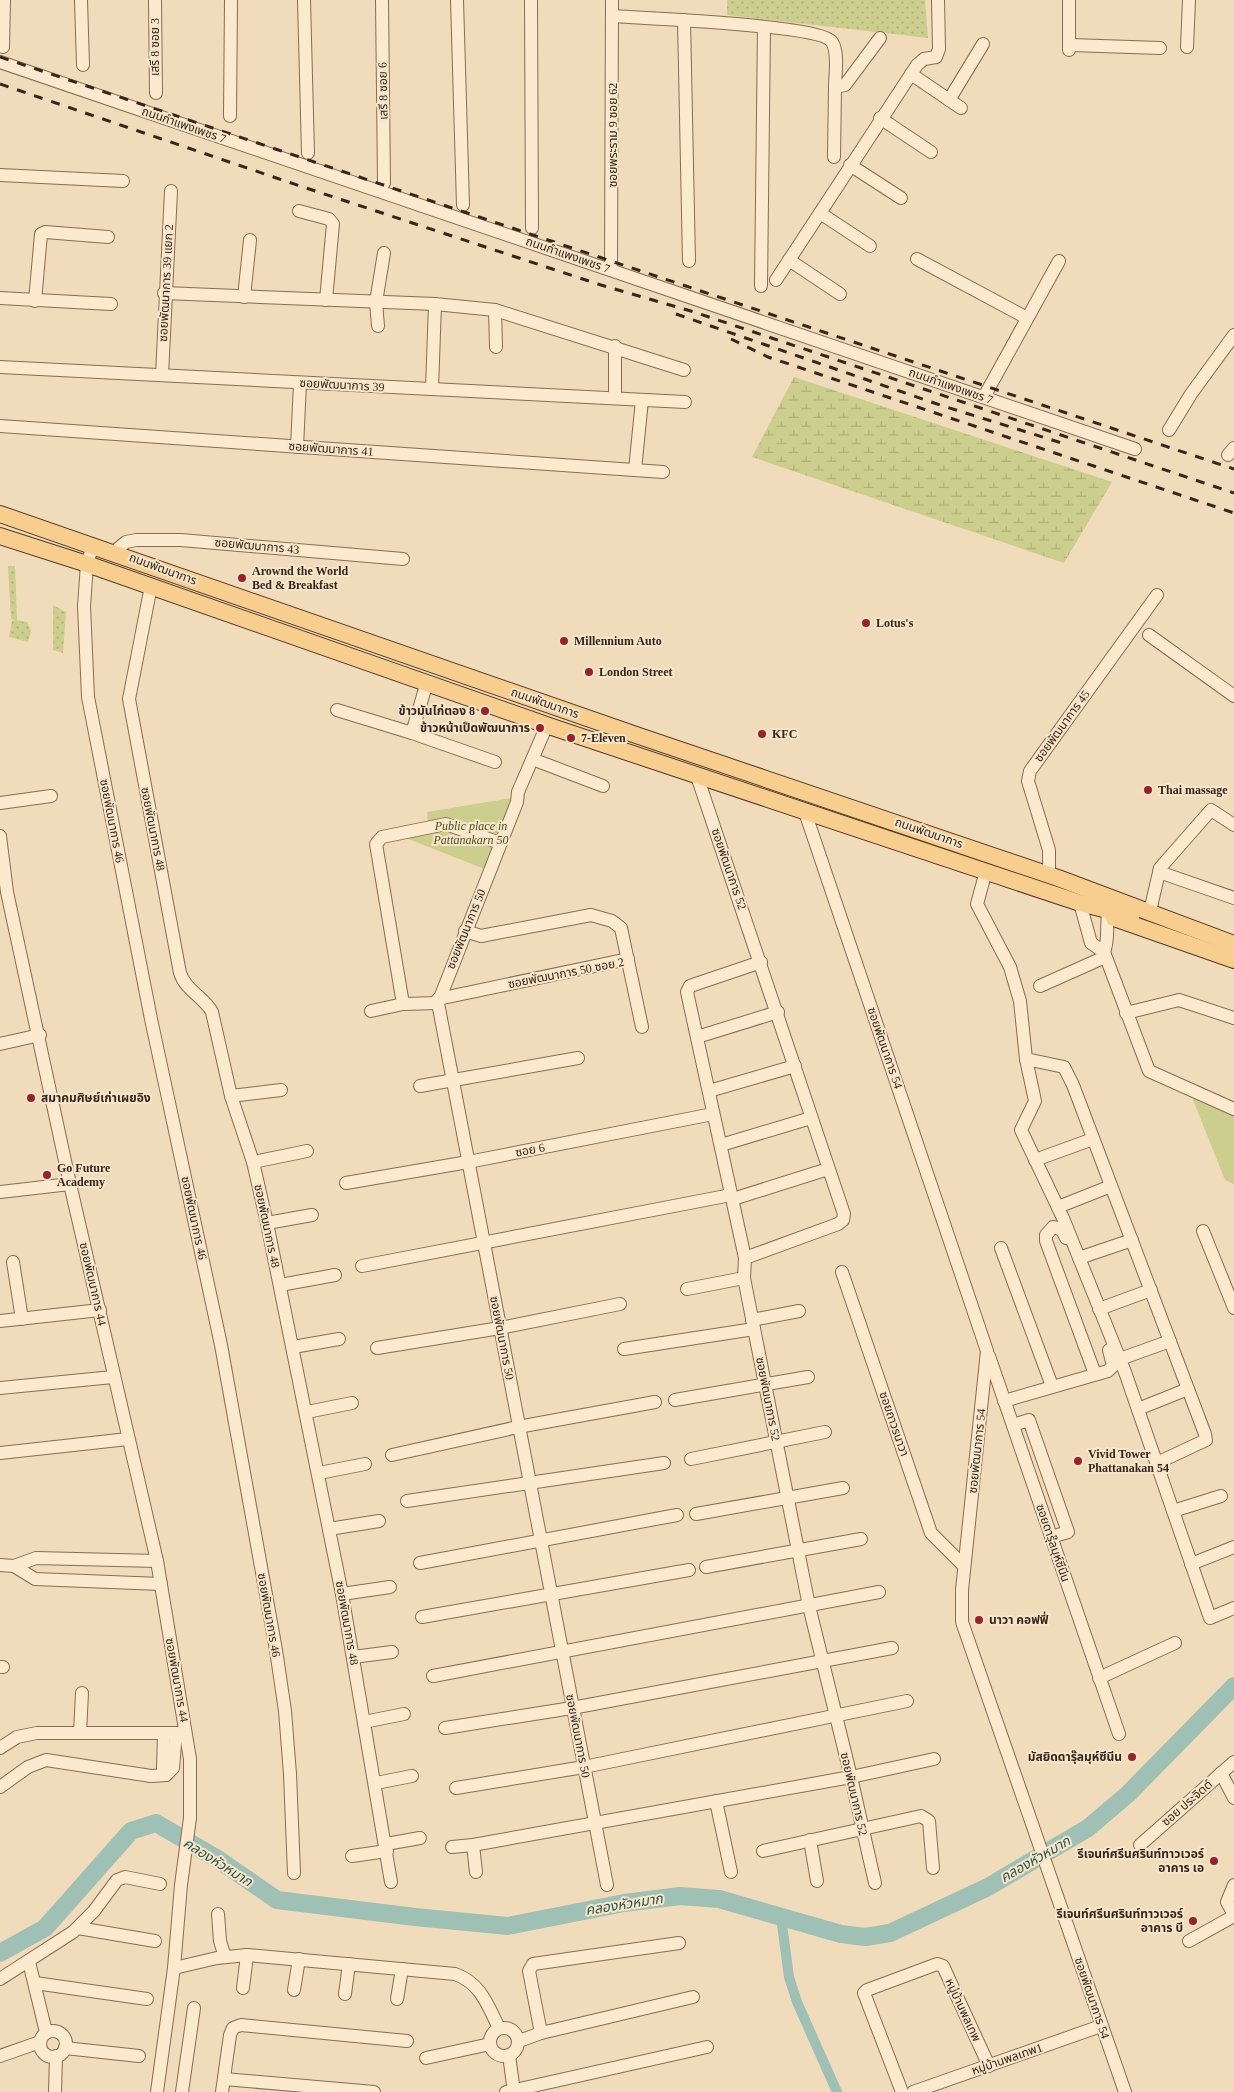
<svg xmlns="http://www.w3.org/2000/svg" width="1234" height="2092" font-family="'Times New Roman','Noto Sans Thai',serif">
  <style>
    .grass { fill: url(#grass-dots) }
    .wetland { fill: url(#wetland-marsh) }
    .green { fill: #ccce8e }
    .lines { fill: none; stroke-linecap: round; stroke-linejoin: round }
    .canal { stroke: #9fc0b4; stroke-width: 10 }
    .river { stroke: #9fc0b4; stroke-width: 18 }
    .minor-casing { stroke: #886b53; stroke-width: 14 }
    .major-casing { stroke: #553a29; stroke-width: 18 }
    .minor { stroke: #fbeacd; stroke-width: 12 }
    .major { stroke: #f8ce8e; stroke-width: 16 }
    .rail { stroke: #36251a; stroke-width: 3; stroke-dasharray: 9 9; stroke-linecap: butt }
    .poi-dot { fill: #9a202b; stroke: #f7e6ca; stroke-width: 2 }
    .labels { text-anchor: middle; stroke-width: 4; stroke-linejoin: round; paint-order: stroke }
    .street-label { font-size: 12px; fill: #36251a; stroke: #f7e6ca }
    .poi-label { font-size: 12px; font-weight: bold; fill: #36251a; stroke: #f7e6ca; text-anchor: start }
    .park-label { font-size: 12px; font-style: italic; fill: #4a531f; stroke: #f7e6ca }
    .water-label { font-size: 14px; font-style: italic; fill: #285750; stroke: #f7e6ca }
  </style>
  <defs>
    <pattern id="grass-dots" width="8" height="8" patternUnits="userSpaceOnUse" patternTransform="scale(1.25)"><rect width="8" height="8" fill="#ccce8e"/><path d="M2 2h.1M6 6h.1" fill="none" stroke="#b0b17a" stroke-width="1.8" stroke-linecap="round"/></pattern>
    <pattern id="wetland-marsh" width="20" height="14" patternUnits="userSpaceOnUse" patternTransform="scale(1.25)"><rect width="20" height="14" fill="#ccce8e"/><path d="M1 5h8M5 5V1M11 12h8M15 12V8" fill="none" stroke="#b0b17a"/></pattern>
  </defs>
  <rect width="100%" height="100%" fill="#f0dcba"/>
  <g class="grass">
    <path d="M727,0H925L928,38L727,15Z"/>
    <path d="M8,566H15L17,620L27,622L31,631L28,642L9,637L12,621L15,620L11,619Z"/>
    <path d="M53,605L66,612L63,653L53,650Z"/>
  </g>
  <path class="wetland" d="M794,377L1112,482L1064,563L752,457Z"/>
  <g class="green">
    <path d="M511,798L513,806L487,870L408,839V831L428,827L427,812Z"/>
    <path d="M1191,1095L1234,1113V1184L1225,1180Z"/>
  </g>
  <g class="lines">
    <path class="canal" d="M781,1917L789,1977L797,2002L837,2092"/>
    <path class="river" d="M0,1953L45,1928L131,1831L156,1823L216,1858L277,1900L415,1917L508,1926L624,1903L680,1896L719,1899L841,1934L865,1937L890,1933L988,1887L1088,1828L1128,1794L1234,1686"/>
    <g class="minor-casing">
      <g id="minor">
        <path d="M81,0L83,65"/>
        <path d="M155,0L156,93"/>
        <path d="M304,0L308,153"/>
        <path d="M382,0L384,183"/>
        <path d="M457,0L463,205"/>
        <path d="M531,0L532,228"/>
        <path d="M1069,0V50"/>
        <path d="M613,16C642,18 821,25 832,42C839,53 835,75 835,87L845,85L880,38"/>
        <path d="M684,20L689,261"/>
        <path d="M1071,45L1160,48"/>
        <path d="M3,47L4,0"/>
        <path d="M1187,47L1189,0"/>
        <path d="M0,62L1135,449"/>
        <path d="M911,74L961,108"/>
        <path d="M949,100L983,44"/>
        <path d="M230,116L231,0"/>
        <path d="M880,118L931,152"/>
        <path d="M834,157L835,87"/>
        <path d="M850,165L901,198"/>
        <path d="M0,175L123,181"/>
        <path d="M299,211L329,219L333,224L326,300"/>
        <path d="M820,213L870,246"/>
        <path d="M917,259L1027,318"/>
        <path d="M789,260L840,294"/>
        <path d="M611,270L612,0"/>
        <path d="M776,280L917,65L924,59L936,57L939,49L938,0"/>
        <path d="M761,286L764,27"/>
        <path d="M164,293L435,304L495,310L684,370"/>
        <path d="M244,297L250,240"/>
        <path d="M0,298L111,304"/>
        <path d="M35,301L41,234L45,232L108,237"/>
        <path d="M495,310L496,347"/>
        <path d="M378,326L376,302L384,253"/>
        <path d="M615,346V398"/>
        <path d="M0,367L685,402"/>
        <path d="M162,375L171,191"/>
        <path d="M432,389L435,304"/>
        <path d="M984,397L1059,261"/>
        <path d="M0,426L663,472"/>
        <path d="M1169,430L1191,394L1234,335"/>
        <path d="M297,447L300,383"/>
        <path d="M1228,455L1234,448"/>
        <path d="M635,470L642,400"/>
        <path d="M93,545L87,564L84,606L88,697L151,1019L221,1345L276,1650L285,1711L290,1774L294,1873"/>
        <path d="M114,552L126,542L136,540H181L403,559"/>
        <path d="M151,586L129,699L180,973C186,991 204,997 212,1012L231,1096L253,1162L267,1223L342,1594L391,1882"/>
        <path d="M1149,635L1234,696"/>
        <path d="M337,710L412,733L495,762"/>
        <path d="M547,725L518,792L517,802L438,1003L607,1885"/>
        <path d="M412,733L427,682"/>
        <path d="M540,762L603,786"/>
        <path d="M697,776L844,1214L843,1220L838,1224L745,1258"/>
        <path d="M0,803L51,796"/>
        <path d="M805,812L987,1351L962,1590V1622L1125,2092"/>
        <path d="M0,836L7,892L70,1184L157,1561L190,1759V1818L181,1885L174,1968L157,2092"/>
        <path d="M986,871L977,904L1010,967L1020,1001L1026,1059L1064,1067L1073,1085L1205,1434L1206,1440L1157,1463"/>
        <path d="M1159,872L1234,898"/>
        <path d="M1049,874V850L1028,781L1030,771L1157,595"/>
        <path d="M1080,903L1091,943L1104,952L1149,1071L1234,1109"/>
        <path d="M1151,907L1160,868L1211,810L1234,825"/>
        <path d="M465,931L481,936L591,915L612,921L621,928L642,1027"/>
        <path d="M1104,952C1109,940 1106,929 1108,915"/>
        <path d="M761,962L690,986L687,992L745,1258L744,1278L809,1606L851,1777L875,1883"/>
        <path d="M1040,986L1105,957"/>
        <path d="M438,999L628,959"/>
        <path d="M403,1004L376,844L382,837L446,824L500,843"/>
        <path d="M371,1011L403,1004L438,1003"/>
        <path d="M1126,1013L1179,1000L1234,1018"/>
        <path d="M697,1037L778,1012"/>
        <path d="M0,1044L40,1035"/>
        <path d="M1026,1059L1035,1101L1021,1130L1063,1218L1125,1372L1210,1618L1234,1608"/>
        <path d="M420,1086L578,1058"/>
        <path d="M709,1091L795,1066"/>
        <path d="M231,1096L281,1090"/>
        <path d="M721,1145L811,1118"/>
        <path d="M1035,1160L1093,1139"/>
        <path d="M253,1162L307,1151"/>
        <path d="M346,1183L468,1162L713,1114"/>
        <path d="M0,1192L70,1184"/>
        <path d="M733,1199L828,1169"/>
        <path d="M1058,1207L1111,1186"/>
        <path d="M267,1223L312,1215"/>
        <path d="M1203,1231L1234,1308"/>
        <path d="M1066,1238C1063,1231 1061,1228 1053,1227L1046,1235V1241L1095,1374"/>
        <path d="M1001,1248L1052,1386"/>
        <path d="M1079,1258L1132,1240"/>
        <path d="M13,1262L22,1319"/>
        <path d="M362,1266L731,1195"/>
        <path d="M842,1272L931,1533L964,1566"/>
        <path d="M280,1285L335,1275"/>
        <path d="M687,1289L744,1278"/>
        <path d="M1099,1309L1151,1290"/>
        <path d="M752,1320L799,1311"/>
        <path d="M0,1321L100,1310"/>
        <path d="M293,1347L339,1339"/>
        <path d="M377,1348L500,1328L620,1304"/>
        <path d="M624,1349L754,1329"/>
        <path d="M989,1356L1119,1734"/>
        <path d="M1120,1359L1170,1341"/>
        <path d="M0,1388L113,1377"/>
        <path d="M675,1400L808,1377"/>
        <path d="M1004,1401L1108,1371L1113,1366L1109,1350"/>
        <path d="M1138,1409L1188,1389"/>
        <path d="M307,1412L352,1403"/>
        <path d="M1013,1425L1029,1420L1068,1532L1051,1537"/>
        <path d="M0,1453L128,1439"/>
        <path d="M392,1455L518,1427L655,1402"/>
        <path d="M691,1459L825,1432"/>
        <path d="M319,1473L365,1464"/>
        <path d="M407,1501L664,1463"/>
        <path d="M1173,1511L1221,1496"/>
        <path d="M696,1514L843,1488"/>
        <path d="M329,1529L379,1521"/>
        <path d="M420,1563L677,1515"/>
        <path d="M1191,1564L1234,1547"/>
        <path d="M0,1565L14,1566L36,1558L157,1561"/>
        <path d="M14,1566L35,1579L161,1584"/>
        <path d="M706,1567L861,1539"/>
        <path d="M342,1594L390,1587"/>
        <path d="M422,1617L689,1570"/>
        <path d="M353,1657L392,1652"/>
        <path d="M0,1667H3"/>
        <path d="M433,1676L879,1592"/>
        <path d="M1099,1678L1175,1643"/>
        <path d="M364,1722L404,1714"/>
        <path d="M445,1728L572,1708L892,1648"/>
        <path d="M80,1733L82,1693"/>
        <path d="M164,1733L163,1768L166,1775"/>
        <path d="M0,1748L17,1737L37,1733H183"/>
        <path d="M1221,1773L1234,1798"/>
        <path d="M376,1783L412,1776"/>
        <path d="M0,1787L28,1767L46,1760L151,1776L166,1775L173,1768L176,1733"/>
        <path d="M456,1788L584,1767L907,1701"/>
        <path d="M716,1801L731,1872"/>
        <path d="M810,1840L817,1881"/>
        <path d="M386,1844L420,1838"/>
        <path d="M473,1845L476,1872"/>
        <path d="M1140,1845L1234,1762"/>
        <path d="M452,1847L473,1845L851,1777L934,1759"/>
        <path d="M763,1851L921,1816L929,1821L933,1868"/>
        <path d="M352,1856L387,1851"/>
        <path d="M1234,1885L1227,1902L1234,1915"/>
        <path d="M218,1914L220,1941L225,1957"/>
        <path d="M78,1928L155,1941"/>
        <path d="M1189,1941L1234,1916"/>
        <path d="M29,1962L46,2032"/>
        <path d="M174,1968L217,1958L247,1955L455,1974C481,1983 488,2006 499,2028"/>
        <path d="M0,1979L73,1932L94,1911L117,1880L125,1877L160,1884"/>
        <path d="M35,1983L147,1999"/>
        <path d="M243,1988L247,1955"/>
        <path d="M294,1990L299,1959"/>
        <path d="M345,1994L349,1964"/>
        <path d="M397,1999L402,1969"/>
        <circle cx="504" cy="2042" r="14"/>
        <circle cx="53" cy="2044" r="13"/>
        <path d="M541,2033L529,1971L533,1964L679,1943"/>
        <path d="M519,2041L541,2033L693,1997"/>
        <path d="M65,2048L139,2056"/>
        <path d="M509,2055L514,2092"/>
        <path d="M0,2056L40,2042"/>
        <path d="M426,2058L490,2044"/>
        <path d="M224,2079L374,2092"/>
        <path d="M55,2092L56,2056"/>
        <path d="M182,2092L194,2008"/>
        <path d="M222,2092L230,2035L233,2028L241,2025L407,2041"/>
        <path d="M506,2092L707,2047"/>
        <path d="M902,2092L864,1993L867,1990L937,1964L943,1966L989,2066"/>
        <path d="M913,2092L1101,2026"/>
      </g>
    </g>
    <g class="major-casing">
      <g id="major">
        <path d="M0,514L639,736L1058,878L1234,944"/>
        <path d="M0,536L87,564L555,728L1080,903L1131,916"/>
        <path d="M1114,918L1234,960"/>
      </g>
    </g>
    <use href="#minor" class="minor"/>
    <use href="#major" class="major"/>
    <g class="rail">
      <path d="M0,57L1234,469"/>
      <path d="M0,84L300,186L601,285L694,312L1234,493"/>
      <path d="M676,314L940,405L1065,444"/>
      <path d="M731,339L768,357L1234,513"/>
    </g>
  </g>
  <g class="poi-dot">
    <circle cx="242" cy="578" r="5"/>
    <circle cx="866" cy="623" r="5"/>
    <circle cx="564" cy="641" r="5"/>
    <circle cx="589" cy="672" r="5"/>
    <circle cx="485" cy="711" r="5"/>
    <circle cx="540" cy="728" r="5"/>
    <circle cx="762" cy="734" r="5"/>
    <circle cx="571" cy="738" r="5"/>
    <circle cx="1148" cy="790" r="5"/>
    <circle cx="31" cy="1098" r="5"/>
    <circle cx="47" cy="1175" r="5"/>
    <circle cx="1078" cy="1461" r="5"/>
    <circle cx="979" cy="1620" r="5"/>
    <circle cx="1132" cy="1757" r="5"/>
    <circle cx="1214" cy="1861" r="5"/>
    <circle cx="1193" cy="1921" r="5"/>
  </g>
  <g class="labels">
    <g class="street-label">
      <text transform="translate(155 47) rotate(-90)" y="4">เสรี 8 ซอย 3</text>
      <text transform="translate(383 91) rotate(-91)" y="4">เสรี 8 ซอย 6</text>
      <text transform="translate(184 125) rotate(19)" y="4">ถนนกำแพงเพชร 7</text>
      <text transform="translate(613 135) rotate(-90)" y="4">ซอยพระราม 9 ซอย 62</text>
      <text transform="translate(568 255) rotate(19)" y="4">ถนนกำแพงเพชร 7</text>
      <text transform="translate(166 283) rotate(-87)" y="4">ซอยพัฒนาการ 39 แยก 2</text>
      <text transform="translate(342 385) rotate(3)" y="4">ซอยพัฒนาการ 39</text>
      <text transform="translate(951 386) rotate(19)" y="4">ถนนกำแพงเพชร 7</text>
      <text transform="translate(331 449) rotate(4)" y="4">ซอยพัฒนาการ 41</text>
      <text transform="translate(257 546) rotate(5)" y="4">ซอยพัฒนาการ 43</text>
      <text transform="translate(163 569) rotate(20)" y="4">ถนนพัฒนาการ</text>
      <text transform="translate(545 703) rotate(19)" y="4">ถนนพัฒนาการ</text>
      <text transform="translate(1062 726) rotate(-54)" y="4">ซอยพัฒนาการ 45</text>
      <text transform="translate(112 821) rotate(79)" y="4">ซอยพัฒนาการ 46</text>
      <text transform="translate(153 829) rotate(79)" y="4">ซอยพัฒนาการ 48</text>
      <text transform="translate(929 833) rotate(19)" y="4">ถนนพัฒนาการ</text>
      <text transform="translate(729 869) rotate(71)" y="4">ซอยพัฒนาการ 52</text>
      <text transform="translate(466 929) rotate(-68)" y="4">ซอยพัฒนาการ 50</text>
      <text transform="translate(566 973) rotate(-11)" y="4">ซอยพัฒนาการ 50 ซอย 2</text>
      <text transform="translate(885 1048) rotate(71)" y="4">ซอยพัฒนาการ 54</text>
      <text transform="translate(530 1150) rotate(-11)" y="4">ซอย 6</text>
      <text transform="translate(194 1218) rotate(78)" y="4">ซอยพัฒนาการ 46</text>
      <text transform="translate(267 1226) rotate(78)" y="4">ซอยพัฒนาการ 48</text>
      <text transform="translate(93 1284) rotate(77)" y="4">ซอยพัฒนาการ 44</text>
      <text transform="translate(502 1338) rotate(79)" y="4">ซอยพัฒนาการ 50</text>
      <text transform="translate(768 1399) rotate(79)" y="4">ซอยพัฒนาการ 52</text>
      <text transform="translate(894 1424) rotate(71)" y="4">ซอยถาวรนาวา</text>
      <text transform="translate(977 1451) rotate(-84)" y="4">ซอยพัฒนาการ 54</text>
      <text transform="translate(1053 1543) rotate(71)" y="4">ซอยดารุ๊ลมุห์ซีนีน</text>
      <text transform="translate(269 1615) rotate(80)" y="4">ซอยพัฒนาการ 46</text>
      <text transform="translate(347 1623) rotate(80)" y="4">ซอยพัฒนาการ 48</text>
      <text transform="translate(177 1680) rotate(80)" y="4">ซอยพัฒนาการ 44</text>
      <text transform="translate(578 1736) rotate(79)" y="4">ซอยพัฒนาการ 50</text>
      <text transform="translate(854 1794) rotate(77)" y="4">ซอยพัฒนาการ 52</text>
      <text transform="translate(1187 1803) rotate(-41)" y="4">ซอย ประจิตต์</text>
      <text transform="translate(1092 1998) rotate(71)" y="4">ซอยพัฒนาการ 54</text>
      <text transform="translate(963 2010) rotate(65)" y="4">หมู่บ้านพลเทพ</text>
      <text transform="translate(1007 2059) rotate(-19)" y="4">หมู่บ้านพลเทพ1</text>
    </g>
    <g class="poi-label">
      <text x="252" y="575">Arownd the World<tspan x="252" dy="14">Bed &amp; Breakfast</tspan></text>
      <text x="876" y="627">Lotus's</text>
      <text x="574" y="645">Millennium Auto</text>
      <text x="599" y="676">London Street</text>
      <text x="475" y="715" text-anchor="end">ข้าวมันไก่ตอง 8</text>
      <text x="530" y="732" text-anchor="end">ข้าวหน้าเป็ดพัฒนาการ</text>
      <text x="772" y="738">KFC</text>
      <text x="581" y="742">7-Eleven</text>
      <text x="1158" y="794">Thai massage</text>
      <text x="41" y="1102">สมาคมศิษย์เก่าเผยอิง</text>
      <text x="57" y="1172">Go Future<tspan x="57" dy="14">Academy</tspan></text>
      <text x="1088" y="1458">Vivid Tower<tspan x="1088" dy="14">Phattanakan 54</tspan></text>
      <text x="989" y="1624">นาวา คอฟฟี่</text>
      <text x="1122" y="1761" text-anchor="end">มัสยิดดารุ๊ลมุห์ซีนีน</text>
      <text x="1204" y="1858" text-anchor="end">รีเจนท์ศรีนศรินท์ทาวเวอร์<tspan x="1204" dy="14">อาคาร เอ</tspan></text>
      <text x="1183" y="1918" text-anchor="end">รีเจนท์ศรีนศรินท์ทาวเวอร์<tspan x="1183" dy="14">อาคาร บี</tspan></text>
    </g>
    <g class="park-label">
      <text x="471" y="830">Public place in<tspan x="471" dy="14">Pattanakarn 50</tspan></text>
    </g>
    <g class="water-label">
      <text transform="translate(1035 1859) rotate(-30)" y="5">คลองหัวหมาก</text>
      <text transform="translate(218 1862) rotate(32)" y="5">คลองหัวหมาก</text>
      <text transform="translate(624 1904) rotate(-9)" y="5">คลองหัวหมาก</text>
    </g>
  </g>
</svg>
